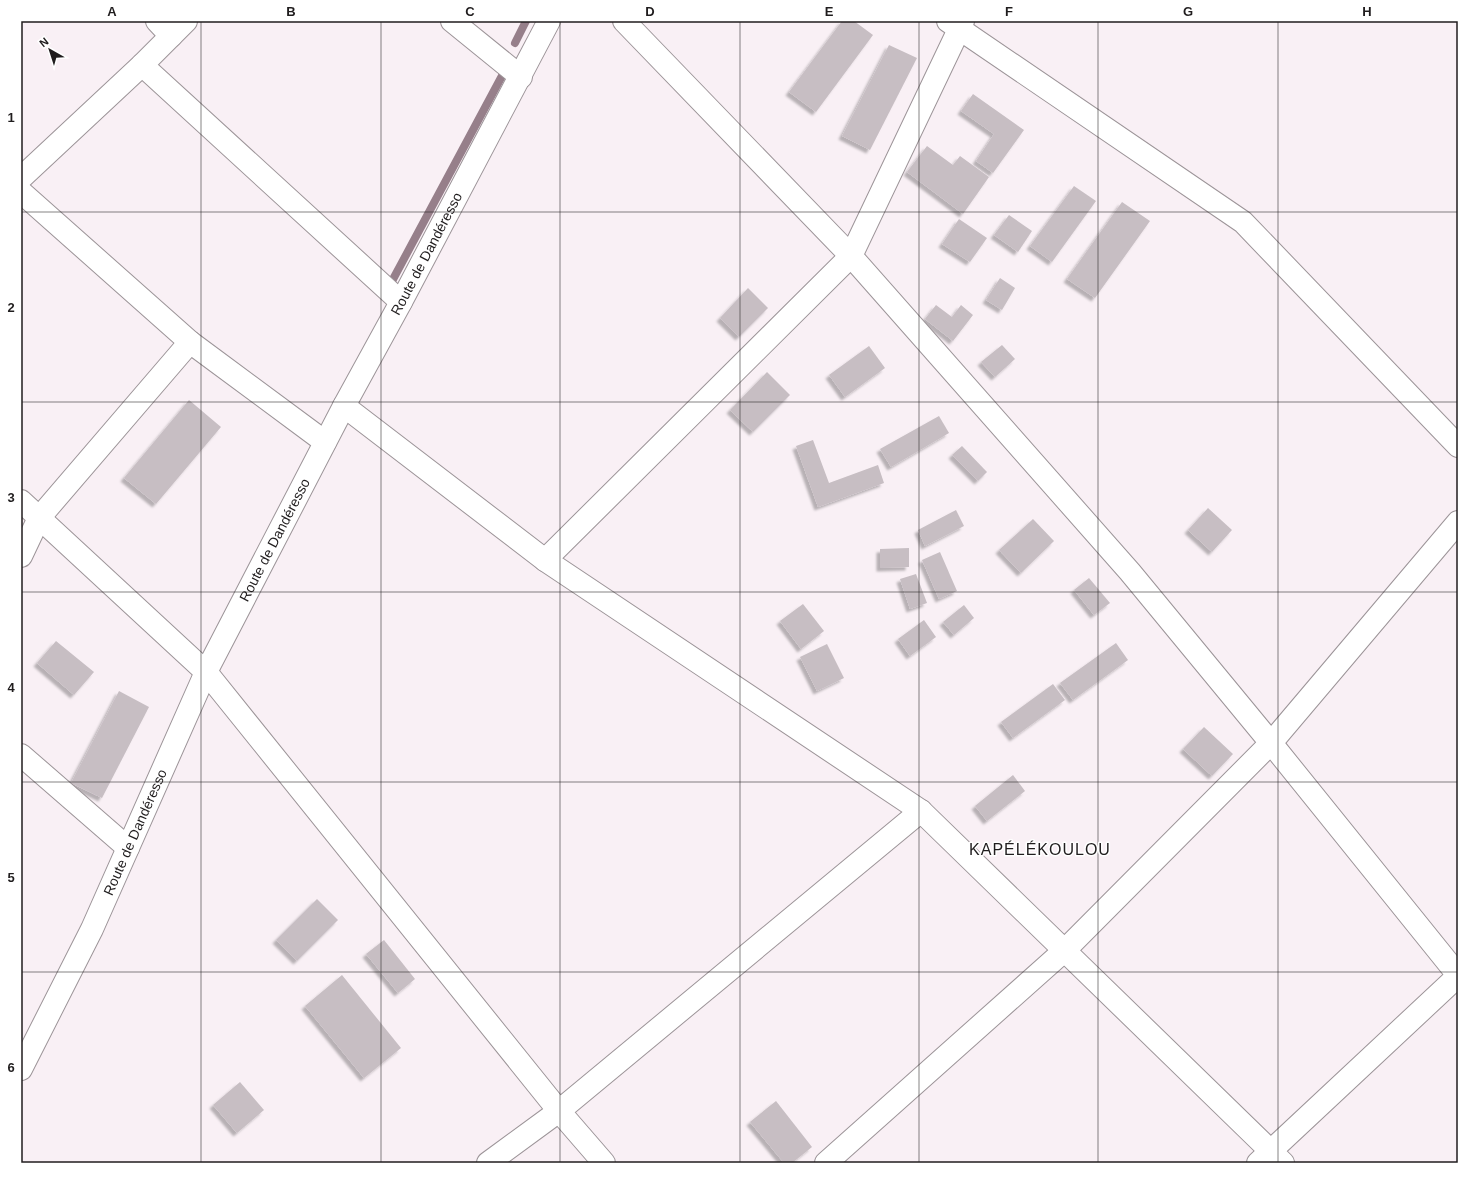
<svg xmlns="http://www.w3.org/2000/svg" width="1479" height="1184" font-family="Helvetica,sans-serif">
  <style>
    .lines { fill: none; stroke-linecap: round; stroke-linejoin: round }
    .stream { stroke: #967f8a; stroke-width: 8 }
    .building { fill: #c7bec3; filter: url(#shadow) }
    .street-casing { stroke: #9c9498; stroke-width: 24 }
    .secondary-casing { stroke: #9c9498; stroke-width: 24 }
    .street { stroke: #fff; stroke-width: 22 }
    .secondary { stroke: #fff; stroke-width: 22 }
    .grid { fill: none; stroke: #201d1e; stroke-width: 1; stroke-opacity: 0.55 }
    .labels { text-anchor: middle; stroke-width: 3; stroke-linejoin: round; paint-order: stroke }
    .street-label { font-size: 14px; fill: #201d1e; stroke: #fff }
    .quarter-label { font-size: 16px; letter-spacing: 1px; fill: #201d1e; stroke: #fff }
    .neatline { fill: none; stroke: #201d1e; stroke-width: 1.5 }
    .grid-label { font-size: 13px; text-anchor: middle; font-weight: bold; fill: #201d1e }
  </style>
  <defs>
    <filter id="shadow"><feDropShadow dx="-3.5" dy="3.5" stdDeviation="1" flood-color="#0004"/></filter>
  </defs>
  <rect width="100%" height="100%" fill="#f9f0f5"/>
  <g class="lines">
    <g class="stream">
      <path d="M515,43L526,21"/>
      <path d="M391,283L503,74"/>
    </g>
  </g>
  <g class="building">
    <path d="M842,21H854L873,35L816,112L789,92Z"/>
    <path d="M889,45L917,58L870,150L842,136Z"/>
    <path d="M973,94L1024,130L993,173L976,161L994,134L961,111Z"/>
    <path d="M927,146L953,165L960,156L989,177L963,214L907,172Z"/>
    <path d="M1074,186L1096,201L1052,262L1030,246Z"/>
    <path d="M1122,202L1150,221L1095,298L1067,279Z"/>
    <path d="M1009,215L1032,231L1018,252L994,235Z"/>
    <path d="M959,219L987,238L970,262L942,244Z"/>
    <path d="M1000,278L1015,288L1002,310L986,300Z"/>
    <path d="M748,288L768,308L739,337L720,318Z"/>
    <path d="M936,305L952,317L961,305L973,315L953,341L925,319Z"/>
    <path d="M1002,345L1015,359L995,377L981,362Z"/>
    <path d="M869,346L885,368L845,397L829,375Z"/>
    <path d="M767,372L790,395L753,432L730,410Z"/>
    <path d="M189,400L221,427L156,504L124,478Z"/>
    <path d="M939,416L949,433L891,467L880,449Z"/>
    <path d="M813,440L829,483L878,465L884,483L818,507L796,446Z"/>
    <path d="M962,446L987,472L978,481L952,455Z"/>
    <path d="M1208,508L1232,530L1212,552L1188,530Z"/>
    <path d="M956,510L964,526L925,546L918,530Z"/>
    <path d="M1033,519L1054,541L1021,573L999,550Z"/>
    <path d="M909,548V567L880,568V549Z"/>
    <path d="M940,552L957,591L939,599L922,560Z"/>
    <path d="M916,574L927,603L910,609L900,579Z"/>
    <path d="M1089,578L1110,603L1094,615L1074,590Z"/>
    <path d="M803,604L824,631L801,649L780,621Z"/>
    <path d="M964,605L974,618L954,635L943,622Z"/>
    <path d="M924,620L936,637L910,656L898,639Z"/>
    <path d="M56,641L94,672L74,695L37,663Z"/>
    <path d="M1116,643L1128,660L1073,700L1060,683Z"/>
    <path d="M827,644L844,678L817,691L800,657Z"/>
    <path d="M1053,684L1065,700L1013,738L1001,722Z"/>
    <path d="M119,691L149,707L102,798L71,783Z"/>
    <path d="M1204,727L1233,754L1212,776L1183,749Z"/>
    <path d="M1013,775L1025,791L987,821L975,806Z"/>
    <path d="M317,899L338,920L297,961L276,940Z"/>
    <path d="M384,940L415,979L398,993L366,954Z"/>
    <path d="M342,975L401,1048L364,1078L305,1006Z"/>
    <path d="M240,1082L264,1110L237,1133L213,1105Z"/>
    <path d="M776,1101L812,1147L792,1163H784L750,1122Z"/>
  </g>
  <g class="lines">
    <g class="street-casing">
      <g id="street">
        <path d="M157,21L171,36"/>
        <path d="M452,21L521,77"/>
        <path d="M624,21L851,256L1130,572L1271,743L1458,975"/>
        <path d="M948,21L1243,222L1458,446"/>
        <path d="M142,65L401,302"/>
        <path d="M21,178L142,65L186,21"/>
        <path d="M21,192L190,342"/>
        <path d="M344,406L545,560L921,811L1283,1163"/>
        <path d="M21,501L206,672L559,1111L604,1163"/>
        <path d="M21,556L39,518L190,342L325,442"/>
        <path d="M545,560L851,256L963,21"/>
        <path d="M21,755L128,848"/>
        <path d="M488,1163L559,1111L921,811"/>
        <path d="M826,1163L1065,950L1271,743L1458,522"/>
        <path d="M1258,1163L1458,976"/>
      </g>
    </g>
    <g class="secondary-casing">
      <g id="secondary">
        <path id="s1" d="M21,1069L92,929L206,672L344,406L401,302L549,21"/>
      </g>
    </g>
    <use href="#street" class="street"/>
    <use href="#secondary" class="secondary"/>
  </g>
  <path class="grid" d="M201,21V1163M381,21V1163M560,21V1163M740,21V1163M919,21V1163M1098,21V1163M1278,21V1163M21,212H1458M21,402H1458M21,592H1458M21,782H1458M21,972H1458"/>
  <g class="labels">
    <g class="street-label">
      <text dy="5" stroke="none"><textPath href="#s1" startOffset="911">Route de Dandéresso</textPath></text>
      <text dy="5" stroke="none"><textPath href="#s1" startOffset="587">Route de Dandéresso</textPath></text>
      <text dy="5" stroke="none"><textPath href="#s1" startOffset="263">Route de Dandéresso</textPath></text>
    </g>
    <g class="quarter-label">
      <text x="1040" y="855">KAPÉLÉKOULOU</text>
    </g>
  </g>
  <rect width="1479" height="1184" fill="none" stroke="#ffffff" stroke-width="44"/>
  <g transform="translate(50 50) rotate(321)" stroke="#ffffff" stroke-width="3" paint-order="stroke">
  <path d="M0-3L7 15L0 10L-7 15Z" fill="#201d1e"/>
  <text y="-6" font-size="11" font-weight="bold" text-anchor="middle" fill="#201d1e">N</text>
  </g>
  <rect x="22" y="22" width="1435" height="1140" class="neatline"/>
  <g class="grid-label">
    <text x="112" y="16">A</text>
    <text x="291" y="16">B</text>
    <text x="470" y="16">C</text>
    <text x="650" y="16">D</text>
    <text x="829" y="16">E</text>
    <text x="1009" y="16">F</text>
    <text x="1188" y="16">G</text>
    <text x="1367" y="16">H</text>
    <text x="11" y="122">1</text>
    <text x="11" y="312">2</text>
    <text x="11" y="502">3</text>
    <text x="11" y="692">4</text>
    <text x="11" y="882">5</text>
    <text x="11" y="1072">6</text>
  </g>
</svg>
